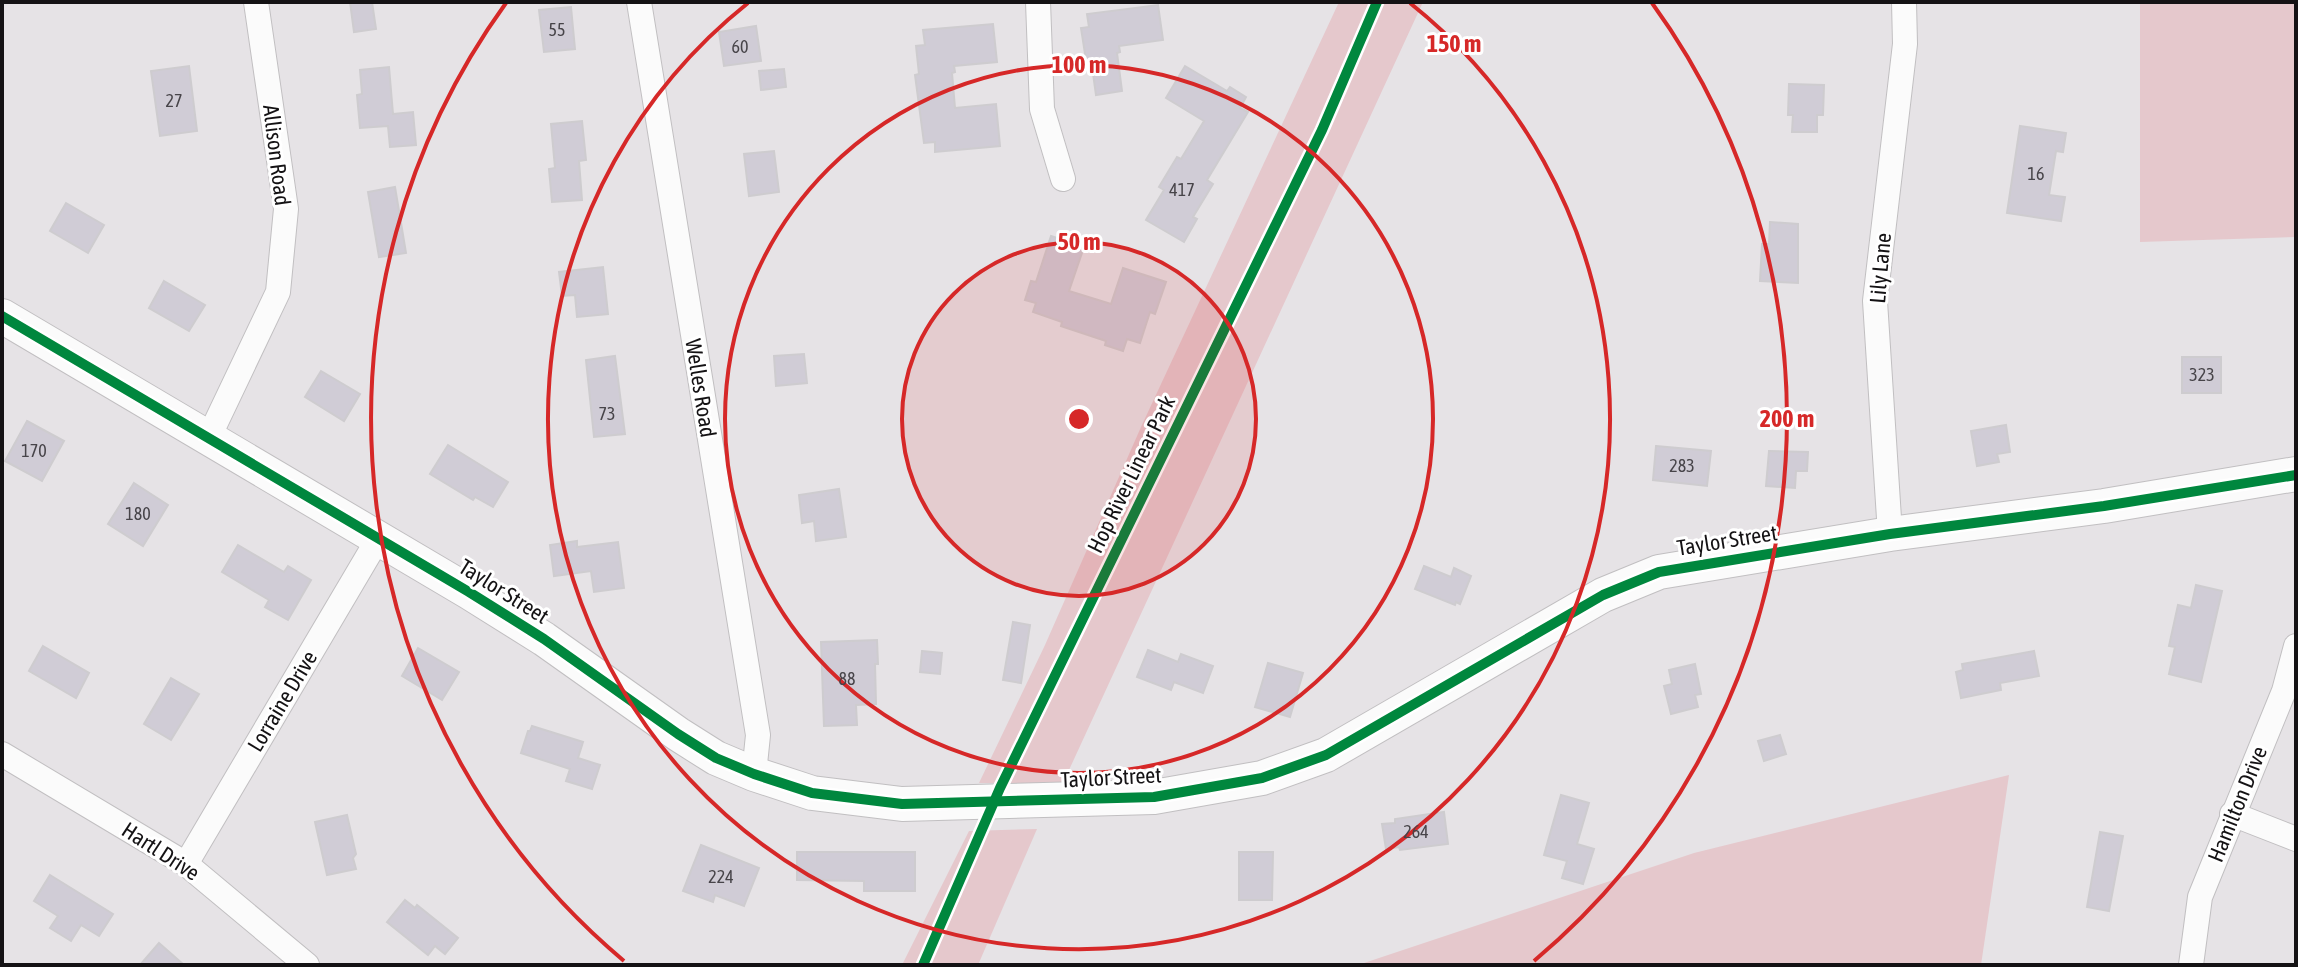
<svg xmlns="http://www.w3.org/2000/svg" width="2298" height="967" font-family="'Asap Condensed',sans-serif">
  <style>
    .green { fill: #e5c8cc }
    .building { fill: #d0ccd6; stroke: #cecccf; stroke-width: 2 }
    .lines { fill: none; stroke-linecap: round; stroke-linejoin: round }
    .street-casing { stroke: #c1bfc1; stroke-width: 26 }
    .secondary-casing { stroke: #c1bfc1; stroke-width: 36 }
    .street { stroke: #fbfbfb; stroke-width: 24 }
    .secondary { stroke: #fbfbfb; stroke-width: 34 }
    .cycleway-casing { stroke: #fff; stroke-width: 15 }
    .cycleway { stroke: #00873e; stroke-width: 10 }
    .ring { fill: none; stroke: #d62828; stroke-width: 4 }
    .labels { text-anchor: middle; stroke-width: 6; stroke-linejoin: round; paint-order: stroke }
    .number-label { font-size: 18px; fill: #474449 }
    .street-label { font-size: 22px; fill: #141214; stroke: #fff }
    .centre { fill: #d62828; stroke: #fff; stroke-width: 4 }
    .ring-label { font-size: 24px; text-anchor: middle; font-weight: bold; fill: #d62828; stroke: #fff; stroke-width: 6; stroke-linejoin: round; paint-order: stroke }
  </style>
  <rect width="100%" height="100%" fill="#e6e3e6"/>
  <g class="green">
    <path d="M1339,2H1423L1063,783H979L1045,645L1141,427Z"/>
    <path d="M2140,2H2296V237L2140,242Z"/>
    <path d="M2009,775L1981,965H1358L1694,853Z"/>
    <path d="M1037,829L978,965H902L969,831Z"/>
  </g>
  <g class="building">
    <path d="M350,2H372L376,29L354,32Z"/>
    <path d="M1158,5L1163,40L1119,46L1120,52L1117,53L1122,91L1096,95L1091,59L1086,60L1081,28L1089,27L1087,14Z"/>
    <path d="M571,7L575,49L544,52L539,10Z"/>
    <path d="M993,24L997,62L954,66L955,72L952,73L955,108L996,104L1000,146L935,152V142L924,143L915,75L919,74L916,46L925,45L923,30Z"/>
    <path d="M756,26L761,61L724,66L719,32Z"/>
    <path d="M189,66L197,131L160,136L151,71Z"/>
    <path d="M1185,66L1227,91L1230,87L1246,97L1240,108L1248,112L1207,180L1213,184L1193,217L1197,219L1184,242L1146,220L1164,190L1159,187L1177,157L1181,159L1204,121L1166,98Z"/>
    <path d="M389,67L393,114L413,112L416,145L390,147L388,126L360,128L357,95L362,94L360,70Z"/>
    <path d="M784,69L786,87L761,90L759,71Z"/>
    <path d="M1789,84L1824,85L1823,115H1817V132H1792L1793,115H1788Z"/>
    <path d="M582,121L586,160L579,161L582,200L552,202L549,169L555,168L551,124Z"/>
    <path d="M2020,126L2066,133L2063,152L2056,151L2049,195L2065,197L2061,221L2007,213Z"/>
    <path d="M774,151L779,192L749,196L744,154Z"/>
    <path d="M395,187L406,253L379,257L368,192Z"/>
    <path d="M66,203L104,225L88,253L50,231Z"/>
    <path d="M1770,222L1798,224V283L1760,281L1762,244H1769Z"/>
    <path d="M1051,236L1084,247L1069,291L1111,304L1123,268L1166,282L1155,314L1150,312L1140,343L1127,339L1123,351L1105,345L1106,341L1061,326L1062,322L1033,312L1036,303L1025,300L1031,281L1036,282Z"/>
    <path d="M603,267L608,314L577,317L575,295L562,296L559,272Z"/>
    <path d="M164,281L205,305L189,331L149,308Z"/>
    <path d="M804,354L807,383L776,386L774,356Z"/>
    <path d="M615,356L625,434L594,437L586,360Z"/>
    <rect x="2182" y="357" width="39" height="36"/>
    <path d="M321,371L360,394L344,421L305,397Z"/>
    <path d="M27,421L64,441L42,481L5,461Z"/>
    <path d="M2006,425L2010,452L1997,454L1999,462L1977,466L1971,431Z"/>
    <path d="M448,445L508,482L493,507L475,497L473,500L430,474Z"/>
    <path d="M1656,446L1711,451L1707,486L1653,480Z"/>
    <path d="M1769,451L1808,452L1807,471H1796L1795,488L1766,486Z"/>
    <path d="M134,483L168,505L143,546L108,524Z"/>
    <path d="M839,489L846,537L816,541L814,521L802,523L799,495Z"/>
    <path d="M577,541V547L618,542L624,588L594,592L591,571L554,576L550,545Z"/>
    <path d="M238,545L284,572L288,566L311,580L288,620L265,607L269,600L222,572Z"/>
    <path d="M1424,566L1451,577L1454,568L1471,576L1460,604L1456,602L1455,605L1415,589Z"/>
    <path d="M2196,585L2222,591L2201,682L2169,674L2175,647L2169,646L2178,605L2191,608Z"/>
    <path d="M1013,622L1030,625L1021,683L1003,680Z"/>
    <path d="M877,640L878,664H875L876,704L856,705L857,725L824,726L821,642Z"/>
    <path d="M43,646L89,673L76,698L29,671Z"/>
    <path d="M418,648L459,672L442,700L402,676Z"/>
    <path d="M1148,650L1178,662L1181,654L1213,666L1203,693L1174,682L1171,690L1137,677Z"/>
    <path d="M922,651L942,653L940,674L920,672Z"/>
    <path d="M2034,651L2039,676L2000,683L2001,690L1961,698L1956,672L1963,670L1962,664Z"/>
    <path d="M1268,663L1303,673L1290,717L1255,707Z"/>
    <path d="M1695,664L1701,694L1695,695L1698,707L1671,714L1664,686L1672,684L1669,670Z"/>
    <path d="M171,678L199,694L171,740L144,724Z"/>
    <path d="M532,726L583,742L578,758L600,765L592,789L566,781L570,769L521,753L528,731H530Z"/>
    <path d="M1780,735L1786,754L1764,761L1758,741Z"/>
    <path d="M1561,795L1589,803L1577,844L1594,849L1583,884L1562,878L1567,861L1544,855Z"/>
    <path d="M1444,812L1448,844L1400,850L1399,847L1386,849L1382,824L1395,823V819Z"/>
    <path d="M347,815L356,854L353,858L356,869L327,875L315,822Z"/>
    <path d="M2100,832L2123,836L2109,911L2087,907Z"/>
    <path d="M701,845L759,868L744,906L715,895L713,902L683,891Z"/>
    <path d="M797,852H915V891H864V881L797,880Z"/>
    <path d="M1239,852H1273L1272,900H1239Z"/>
    <path d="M50,875L113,914L99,936L81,925L71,941L50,928L58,916L34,901Z"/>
    <path d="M405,900L415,908L417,905L458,938L445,954L435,946L428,955L387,922Z"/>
    <path d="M159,943L184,965H140Z"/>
  </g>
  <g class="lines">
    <g class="street-casing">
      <g id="street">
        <path d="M639,2L758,735L754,774"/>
        <path d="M1038,2L1042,109L1063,179"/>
        <path d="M209,437L278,292L286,209L256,2"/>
        <path d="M1890,534L1875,301L1905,44L1904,2"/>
        <path d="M2,754L186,864L307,965"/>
        <path d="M2232,814L2296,839"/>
        <path d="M186,864L378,539"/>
        <path d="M2191,965L2200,897L2284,691L2296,646"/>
      </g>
    </g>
    <g class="secondary-casing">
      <path id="secondary" d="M2,316L469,592L544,639L678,734L716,758L754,774L812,793L902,804L1154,797L1262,778L1326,755L1603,595L1659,572L1890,534L2104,506L2296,474"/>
    </g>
    <use href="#street" class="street"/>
    <use href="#secondary" class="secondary"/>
    <g class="cycleway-casing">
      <g id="cycleway">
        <path d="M2,316L469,592L544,639L678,734L716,758L754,774L812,793L902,804L1154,797L1262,778L1326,755L1603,595L1659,572L1890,534L2104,506L2296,475"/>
        <path d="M923,965L1000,788L1322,130L1377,2"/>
      </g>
    </g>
    <use href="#cycleway" class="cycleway"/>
  </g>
  <circle cx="1079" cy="419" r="177" fill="#d62828" fill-opacity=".12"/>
  <g class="ring">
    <circle cx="1079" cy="419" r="177"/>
    <circle cx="1079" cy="419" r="354"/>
    <path d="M1410 3A531 531 0 1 1 748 3"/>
    <path d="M624 961A708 708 0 0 1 506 3M1652 3A708 708 0 0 1 1534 961"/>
  </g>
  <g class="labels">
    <g class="number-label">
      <text x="557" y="36">55</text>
      <text x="740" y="53">60</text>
      <text x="174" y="107">27</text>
      <text x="2036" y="180">16</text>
      <text x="1182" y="196">417</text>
      <text x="2202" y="381">323</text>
      <text x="607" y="420">73</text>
      <text x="34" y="457">170</text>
      <text x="1682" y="472">283</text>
      <text x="138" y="520">180</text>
      <text x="847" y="685">88</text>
      <text x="1416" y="838">264</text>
      <text x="721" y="883">224</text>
    </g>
    <g class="street-label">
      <text transform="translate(277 155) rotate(83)" y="8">Allison Road</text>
      <text transform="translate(1880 268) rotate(-85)" y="8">Lily Lane</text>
      <text transform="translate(701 388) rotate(81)" y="8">Welles Road</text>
      <text transform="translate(1131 474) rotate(-64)" y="8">Hop River Linear Park</text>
      <text transform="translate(1727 540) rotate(-9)" y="8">Taylor Street</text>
      <text transform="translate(504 591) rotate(32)" y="8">Taylor Street</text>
      <text transform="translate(282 701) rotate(-59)" y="8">Lorraine Drive</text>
      <text transform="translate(1111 777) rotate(-3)" y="8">Taylor Street</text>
      <text transform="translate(2237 804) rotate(-68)" y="8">Hamilton Drive</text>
      <text transform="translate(161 851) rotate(33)" y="8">Hartl Drive</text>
    </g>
  </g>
  <circle cx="1079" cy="419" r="12" class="centre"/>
  <g class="ring-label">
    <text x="1454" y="52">150 m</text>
    <text x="1079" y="73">100 m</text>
    <text x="1079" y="250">50 m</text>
    <text x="1787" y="427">200 m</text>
  </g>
  <rect width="2298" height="967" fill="none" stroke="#141214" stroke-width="8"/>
</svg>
